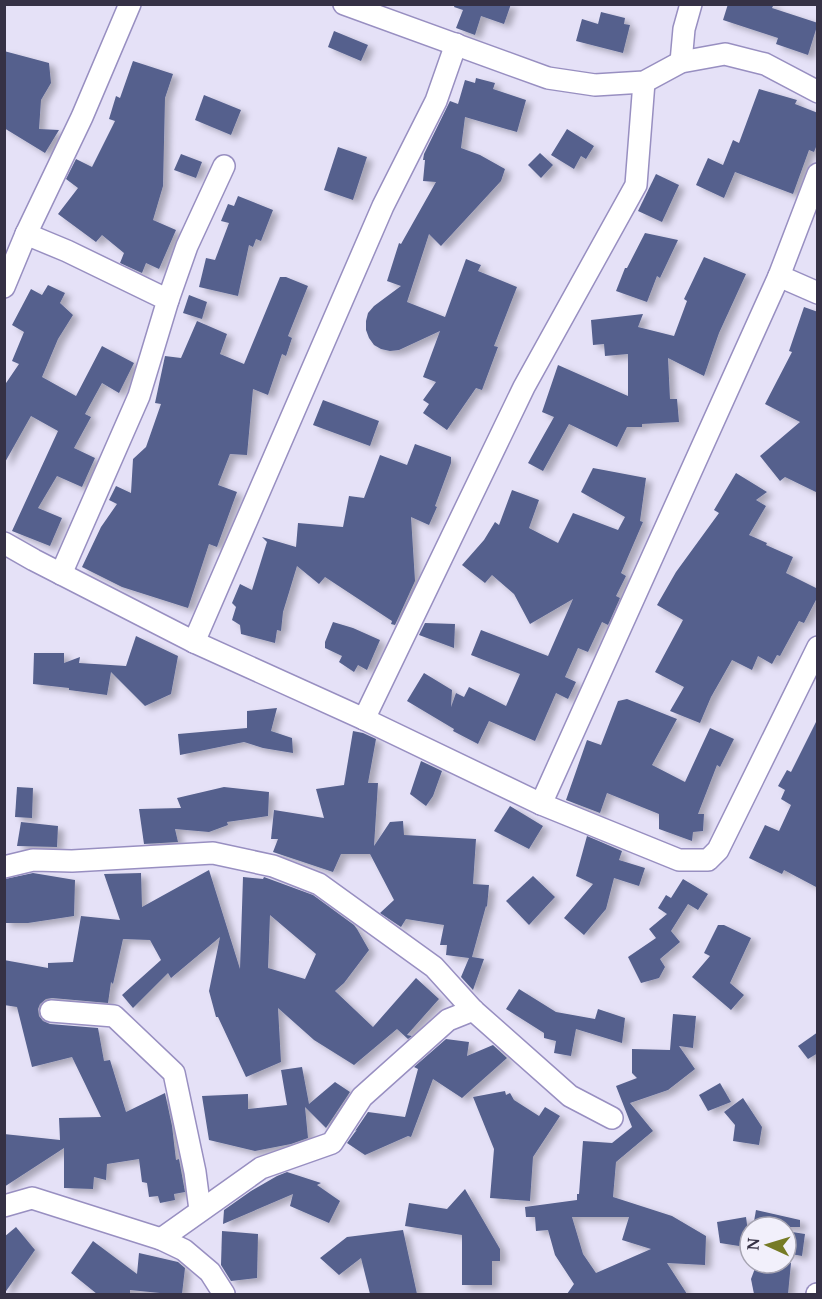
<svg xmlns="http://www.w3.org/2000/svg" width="822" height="1299" font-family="'Noto Serif',serif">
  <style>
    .building { fill: #55608d; fill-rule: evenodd; filter: url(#shadow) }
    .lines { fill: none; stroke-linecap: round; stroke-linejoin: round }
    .minor-casing { stroke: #988fc1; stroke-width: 24 }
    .minor { stroke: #fff; stroke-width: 21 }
  </style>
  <defs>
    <filter id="shadow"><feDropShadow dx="6" dy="4" stdDeviation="3" flood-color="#0004"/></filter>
  </defs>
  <rect width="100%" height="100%" fill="#e5e1f7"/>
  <g class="building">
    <path d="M455,4H511L504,24L481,16L475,35L456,28L463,10L454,7Z"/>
    <path d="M728,4H774L772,8L818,23L808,55L776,44L778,38L723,20Z"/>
    <path d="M601,12L625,18L624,24L630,25L623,53L576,41L582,19L598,24Z"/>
    <path d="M334,31L368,45L361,61L328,47Z"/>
    <path d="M4,51L49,63L51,83L41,100L39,129L59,130L45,153L4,128Z"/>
    <path d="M133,61L173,74L165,98L163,186L153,220L176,230L159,269L146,263L142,273L120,263L124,253L102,235L96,242L58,214L78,188L66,179L76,159L92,167L115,121L109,119L116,96L120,98Z"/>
    <path d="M476,78L495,83L493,89L526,100L517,132L465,117L461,148L480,155L505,169L501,181L441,246L429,234L407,302L445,317L466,259L481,265L478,271L517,287L494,346L498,347L482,390L476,388L447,430L423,413L429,404L423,400L436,382L423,377L440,331L399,350L390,351L381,349L374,345L369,338L366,330V321L368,313L374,306L401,286L387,281L399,243L401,244L436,182L423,181L425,160H423L424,154L450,101L458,104L465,80L475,83Z"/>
    <path d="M759,89L797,100L795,104L818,113V142L814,152L809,150L793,194L735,172L724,198L696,185L708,158L723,165L733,140L739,143Z"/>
    <path d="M204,95L241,110L231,135L195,120Z"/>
    <path d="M567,129L594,146L586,159L581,156L574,169L551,155Z"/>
    <path d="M338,147L367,157L353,200L324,190Z"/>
    <path d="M540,153L553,165L541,178L528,165Z"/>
    <path d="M181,154L202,162L196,178L174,170Z"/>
    <path d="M656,174L679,185L662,222L638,211Z"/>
    <path d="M238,196L273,210L261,241L256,239L253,247L249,245L238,296L199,287L206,258L215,260L229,223L221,221L228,204L234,206Z"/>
    <path d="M645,233L678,240L660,278L657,276L647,302L616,291L625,268H627Z"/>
    <path d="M704,257L746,274L719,333L704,376L668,358L670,399H677L679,422L642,424V427H627L617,447L569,424L543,471L528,463L554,417L542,412L558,365L628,396V354L605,356L604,344L593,345L591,320L643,314L638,327L674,336L687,301L684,299Z"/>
    <path d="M280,277H286L308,286L288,336L292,338L286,356L282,354L268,395L253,389L247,455L230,454L218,485L237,492L217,547L209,544L188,608L122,587L82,567L101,527L117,504L109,500L116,486L131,493L133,459L146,447L161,404L155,403L165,356L181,358L197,321L227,334L220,354L244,364Z"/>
    <path d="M48,285L65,293L60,303L73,315L58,339L42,377L76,396L102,346L134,363L119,393L102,383L85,414L91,417L74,448L95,458L82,487L57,476L38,508L62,518L50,546L12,531L58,431L31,416L4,464V386L19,364L12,361L24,332L12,325L31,289L42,295Z"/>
    <path d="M189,295L207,302L202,319L183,313Z"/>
    <path d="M804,307L818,312V493L785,477L780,481L760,456L800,422L765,404L792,352L789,351Z"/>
    <path d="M323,400L379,421L370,446L313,425Z"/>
    <path d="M415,444L451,457V463L435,506L437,507L429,525L411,517L415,581L395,625L391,624L392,621L325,577L319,584L297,566L283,612L281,631L277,630L275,643L241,634L240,625L232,620L236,607L232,603L240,584L252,590L267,542L262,537L296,547L298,523L343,527L349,496L364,498L380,455L407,465Z"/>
    <path d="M593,468L646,478L640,521L643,522L621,573L626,576L616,596L620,598L608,625L602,622L588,652L578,648L565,677L576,682L568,699L556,693L535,741L489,721L478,744L453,731L454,729L407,701L424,673L452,690L451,707L456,693L464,697L469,687L506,706L520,674L471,655L481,630L548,656L573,599L530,624L514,594L492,575L485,583L462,565L484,540L495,522L499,525L512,490L539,500L529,528L558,543L573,513L618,530L625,517L581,492Z"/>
    <path d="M736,473L767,492L756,500L766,506L749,535L767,543L766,545L793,557L786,573L818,589V596L804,623L799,621L780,656L777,655L772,664L758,656L752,670L732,660L711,697L700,723L670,711L684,687L655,672L683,620L657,605L676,572L719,513L714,510Z"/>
    <path d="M333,622L353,628L380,640L367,670L358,665L354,672L339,662L342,656L325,648V642Z"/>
    <path d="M425,623L455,624L454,648L419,635Z"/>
    <path d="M136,636L178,656L171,694L145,706L111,672L107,695L69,690V688L33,684L34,653H64V663L80,657L79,663L126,666Z"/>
    <path d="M627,699L677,719L652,765L685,782L710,728L734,739L720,767L717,765L698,814H704L703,831L693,832L692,841L659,829V814L607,793L600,813L566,800L587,740L601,745L618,701Z"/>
    <path d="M277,708L271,731L292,738L293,753L263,748L244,742L180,755L178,734L247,728V711Z"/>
    <path d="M818,718V888L784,870L782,874L749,858L765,825L779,831L791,805L781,799L785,790L778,786L787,770L791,772Z"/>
    <path d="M353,731L363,733L376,739L368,783H378L374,846L390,822L403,821L404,835L476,839L473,884L489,885L487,907L486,906L472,957L484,959L473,990L461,977L469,958L446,955L447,945H440L444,925L406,919L401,927L380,913L394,900L370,854H341L333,872L273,852L278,839H271L274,810L324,818L316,789L344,785Z"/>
    <path d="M421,761L442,771L433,796L426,806L410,794Z"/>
    <path d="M17,787L33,788L32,818L15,817Z"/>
    <path d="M224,787L269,792L268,816L227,822L228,825L209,832L175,829L178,842L144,844L139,809L181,808L177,798Z"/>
    <path d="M510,806L543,826L529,849L494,831Z"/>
    <path d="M21,822L58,826L57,847L17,846Z"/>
    <path d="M587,836L622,851L619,860L645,868L639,886L614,878L606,909L584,935L564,918L593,884L576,876Z"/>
    <path d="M209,870L240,969L243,877L263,879L264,877L313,895L354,925L357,929L369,950L344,983L335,991L373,1027L416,978L439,999L407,1035L412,1036L408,1039L397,1029L354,1065L314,1040L278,1008L281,1062L246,1077L218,1017H216L209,991L220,937L171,978L168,973L133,1008L122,995L161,960L150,940L123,939L113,984L111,982L108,1003L52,998L46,999L40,1004L38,1009L39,1016L43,1021L50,1024L98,1028L104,1061L110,1060L126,1112L165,1093L172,1126L176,1160L179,1159L185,1192L174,1194L175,1200L160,1203L158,1196L149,1197L147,1183L142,1182L139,1159L107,1164L106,1180L94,1177L93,1189L64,1188V1148L4,1187V1134L60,1140L59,1118L101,1117L72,1057L32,1067L17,1007L4,1005V960L48,968V963L73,962L81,916L120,920L104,874L141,873L142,907ZM270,915L316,954L305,979L268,968Z"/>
    <path d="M33,873L75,880L74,916L28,923H4L5,879Z"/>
    <path d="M533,876L555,897L529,925L506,901Z"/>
    <path d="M683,879L708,894L698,910L688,904L671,931L680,942L660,959L665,967L659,978L641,983L628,957L656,938L649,929L667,914L658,908L666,895L671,898Z"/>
    <path d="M718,925H724L751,938L730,983L744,995L731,1010L692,977L710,956L704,953Z"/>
    <path d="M519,989L556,1012L595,1019L598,1009L625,1018L622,1043L576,1029L571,1056L554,1053L556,1041L544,1038V1033L506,1009Z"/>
    <path d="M673,1014L696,1016L693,1048L679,1046L695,1069L668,1090L630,1103L653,1131L616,1162L613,1197L672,1216L706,1236L705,1265L667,1263L687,1294H567L574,1284L555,1255L548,1230L536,1231L535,1217H526L525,1207L577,1200V1194H579L583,1141L612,1143L632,1127L616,1086L637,1078L632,1073V1049L670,1050ZM572,1217H629L622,1240L651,1249L596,1273L583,1254Z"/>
    <path d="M818,1032V1053L808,1059L798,1046Z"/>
    <path d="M446,1039L469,1042L467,1056L493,1045L507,1058L462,1098L433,1079L411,1137L408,1136L365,1155L347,1143L355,1132L357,1130L355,1131L368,1112L405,1117L418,1069L414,1067Z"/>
    <path d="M302,1067L309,1104L335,1082L350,1092L326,1128L305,1107L308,1138L291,1144L255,1151L209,1140L202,1096L248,1094V1109L287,1105L281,1070Z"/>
    <path d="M720,1083L731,1102L708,1111L699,1095Z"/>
    <path d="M505,1091L506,1095L510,1093L514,1100L539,1116L545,1107L560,1116L533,1157L530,1201L490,1198L494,1149L473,1097Z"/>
    <path d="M743,1098L762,1127L759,1145L733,1141L735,1125L724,1112Z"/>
    <path d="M287,1172L321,1183L317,1185L340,1201L329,1223L290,1206L293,1194L223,1224L224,1210L251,1191L277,1176Z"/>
    <path d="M465,1189L500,1249V1261H492V1285H462V1235L405,1226L409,1203L447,1209Z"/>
    <path d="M756,1210L800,1220V1227H753Z"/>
    <path d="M746,1217L749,1239L739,1246L720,1243L717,1222Z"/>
    <path d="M16,1227L35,1250L4,1294V1237Z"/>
    <path d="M403,1230L417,1294H370L361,1258L339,1275L320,1258L347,1237Z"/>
    <path d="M222,1231L258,1234L257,1278L231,1281L221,1265Z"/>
    <path d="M786,1231L805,1234L802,1256L786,1253Z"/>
    <path d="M93,1241L137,1274L139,1253L178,1262L185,1268L182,1294H170L130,1290V1294H97L71,1273Z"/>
    <path d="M757,1263H791L788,1294H754L751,1279Z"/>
  </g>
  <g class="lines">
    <g class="minor-casing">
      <g id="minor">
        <path d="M344,4L548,78L595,85L644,82L681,62L725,54L765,64L818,92"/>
        <path d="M681,62L684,29L691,4"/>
        <path d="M26,234L67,251L168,300L139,396L61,574"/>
        <path d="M779,276L818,293"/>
        <path d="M4,287L26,234L82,117L130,4"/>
        <path d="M168,300L187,246L224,166"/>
        <path d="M4,543L34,560L194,642L364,719L541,804L679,860H708L718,850L818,647"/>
        <path d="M194,642L383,206L436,101L456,44"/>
        <path d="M364,719L524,387L636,185L644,82"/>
        <path d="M541,804L779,276L818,174"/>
        <path d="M4,867L33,860L72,861L213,853L273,866L319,884L434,967L473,1010L570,1096L612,1118"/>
        <path d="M51,1011L114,1016L174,1073L195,1172L200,1210"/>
        <path d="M4,1206L32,1198L161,1239L184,1250L210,1272L224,1294"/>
        <path d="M161,1239L261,1168L332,1143L362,1097L448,1020L473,1010"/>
        <path d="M817,1294H818"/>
      </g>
    </g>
    <use href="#minor" class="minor"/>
  </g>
  <rect width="822" height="1299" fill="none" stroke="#353145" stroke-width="12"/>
  <g transform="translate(768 1245) rotate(274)"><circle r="28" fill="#f2f0fb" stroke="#a6a4b2" stroke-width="1.5"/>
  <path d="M0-4.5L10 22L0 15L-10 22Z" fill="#767b25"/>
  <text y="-9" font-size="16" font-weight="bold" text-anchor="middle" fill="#353145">N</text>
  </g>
</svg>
